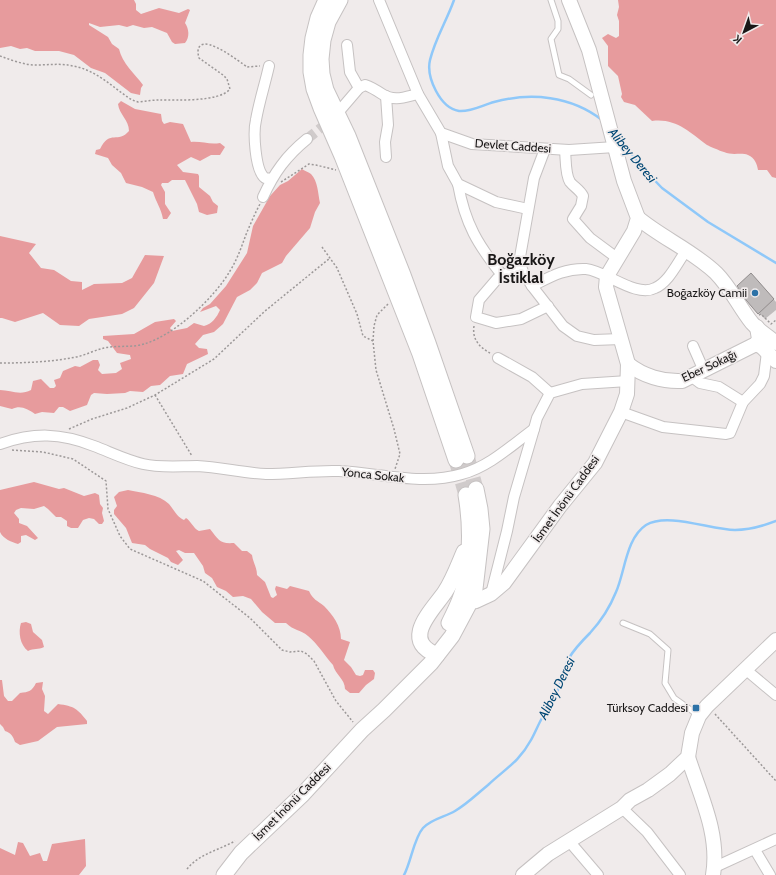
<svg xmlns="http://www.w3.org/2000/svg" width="776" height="875" font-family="Cabin,sans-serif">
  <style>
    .forest { fill: #e79b9d }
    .shadow { fill: #0003 }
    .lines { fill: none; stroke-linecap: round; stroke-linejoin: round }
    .stream { stroke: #8fc8f9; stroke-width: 2.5 }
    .building { fill: #bfbbbb; stroke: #908c8c }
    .street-tunnel { stroke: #d0cbcb; stroke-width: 10; stroke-dasharray: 10 5; stroke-linecap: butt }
    .primary-tunnel { stroke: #d0cbcb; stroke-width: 15; stroke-dasharray: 15 8; stroke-linecap: butt }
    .lane-casing { stroke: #c6c2c2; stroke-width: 7 }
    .street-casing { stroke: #c6c2c2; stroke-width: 12 }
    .secondary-casing { stroke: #c6c2c2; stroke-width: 16 }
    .primary-casing { stroke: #c6c2c2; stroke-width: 17 }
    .path { stroke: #9c9898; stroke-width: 1.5; stroke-dasharray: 2 2; stroke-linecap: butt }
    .lane { stroke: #fff; stroke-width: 5 }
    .street { stroke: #fff; stroke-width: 10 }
    .secondary { stroke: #fff; stroke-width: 14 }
    .primary { stroke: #fff; stroke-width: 15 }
    .poi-dot { fill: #2d72a7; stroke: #f0ebeb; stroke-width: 1.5 }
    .labels { text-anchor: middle; stroke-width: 3.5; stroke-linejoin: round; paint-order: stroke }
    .street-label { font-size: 12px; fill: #191717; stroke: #f0ebeb }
    .poi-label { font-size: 12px; fill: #191717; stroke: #f0ebeb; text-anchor: end }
    .water-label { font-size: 13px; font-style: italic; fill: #004774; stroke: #f0ebeb }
    .district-label { font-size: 16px; font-weight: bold; fill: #191717; stroke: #f0ebeb }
  </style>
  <rect width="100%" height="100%" fill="#f0ebeb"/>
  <g class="forest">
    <path d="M0,0H134L136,4V10L141,14L159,8L179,13L188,9L190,10L185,23C189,29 190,37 185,43L175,44L172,42L167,33L152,27L144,28L133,25L127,27L119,25L100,27L89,23V25L108,37L112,44L119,49C122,63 135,74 143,85L141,88L140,95L131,93L105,73L91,68L74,55L59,51H35L27,48L20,49L11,46L0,48Z"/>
    <path d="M618,0H776V178L772,177L767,170H758C757,164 755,158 748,155C741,152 733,156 724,152C720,151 709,146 707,145C689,132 676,118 652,121L635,105L624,102L621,97L622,94L618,76L608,66V46L602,38L608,34L616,38L619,36V21L617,15L619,7Z"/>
    <path d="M121,101L135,109L161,114L162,121L164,124L170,122L183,124L191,142C201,141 210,145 220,143L225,147L220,155H211L200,161L191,157L177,165L183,172L198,174L199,176V187L210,196L213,202L218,206L217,213L207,215L199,212L197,204L185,180H172L168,183H162L161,185L165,192V204L171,213L167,219H163C161,208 156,202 153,192L142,187L126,183L121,173L112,165L108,158L95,154L96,150L100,149C110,129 118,144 129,131C129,120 119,114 118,104Z"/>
    <path d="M302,169C304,171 309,172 311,174C318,181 318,194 320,203L315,212L310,228L286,256L282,263L262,273L257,283L250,290L237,297L223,324L214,332L203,335L195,344L199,348L207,349L208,354L187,364L183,374L170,376L160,385L151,386L143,392L130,391L125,393L107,394L94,393L91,395L87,405L70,411L63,407H59L54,413L42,412L35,414C27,409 21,405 12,409L0,406V390C10,390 20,396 31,390L33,381L41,379L50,388H54L56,386L54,380L60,378L63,371L75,366L80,367L93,360H98L100,365L98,370L102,374L116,373L122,369L120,363L131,359L130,355L117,353L108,341L103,339V336L134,334L155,322L174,319L176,321L170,328L172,331L187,328L194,323L204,326C212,324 217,317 220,310L216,306L200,312L203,308L210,304L226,286L247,253L253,226L270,196L280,185L288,181Z"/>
    <path d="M0,236L36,244L29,253L41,268L54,270L71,281L82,282V290L94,284L122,283L132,278L145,255L164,256L154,283L134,308L122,314L89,319L79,326L60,325L43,313L15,322L2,318H0Z"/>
    <path d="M34,482L59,489L64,488L84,496L95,493L99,495L100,504L103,508L102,513L104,521L102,524H99L94,519L89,518L83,520L78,528H71L67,526V521L61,517H56L48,509L44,506L34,509L21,508L16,510L14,513L19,519V523L27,526L38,538L35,540L26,535L21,536V542L18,544C12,542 3,539 0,532V490Z"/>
    <path d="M128,490C141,493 159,494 169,504C174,510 177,517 184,520L186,518C191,521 193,528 199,531L210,529C219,540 219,544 234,543L242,551H247L252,555C253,563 257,567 257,575L265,582L271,597L273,598L277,595L275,589L276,586L287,589L290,586L309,591C313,600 317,600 324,606C333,615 341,626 341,639L350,642L344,660L351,667L356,675L360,676L363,675L365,670H373L375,673L374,679L366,685L359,693H350L345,689C345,679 335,674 333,665C325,656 317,643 308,636C300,629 294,631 286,623H275L262,612L251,599L243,596L233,597L226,591L217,587L212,578L205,573L203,566L194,553H185L179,550L176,551L183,560L178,565L171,562L168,558L150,549L145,545L132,543L126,528L114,514V510L117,506L114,497L119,492Z"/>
    <path d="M26,622L31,624L33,632L42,640L44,647C38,650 34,648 28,651C20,645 18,632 21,623Z"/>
    <path d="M0,680H2L4,696L8,701H12L20,693C29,692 32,691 36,683L43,682L42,689L45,696L44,711L48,714L58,704C74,706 78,709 87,721V724L57,727L38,741L20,745L15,742C13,736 11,733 5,731L3,727L0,724Z"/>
    <path d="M85,839L86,866L79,875H0V848L15,855L18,842L23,843L30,856L40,853L43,861H47L52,844Z"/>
  </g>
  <path class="shadow" d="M758,281L776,302V310L765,319L759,313Z"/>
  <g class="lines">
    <g class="stream">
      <path d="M454,0C447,20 435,39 430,60C426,77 440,108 459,111C471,112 483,105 494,102C531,92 571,96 602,120"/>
      <path d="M617,134L639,164L662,188L708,222L776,263"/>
      <path d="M404,875C411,862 414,838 423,828C431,819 445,817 455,811C467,804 477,794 488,785C505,769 519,762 531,740C535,733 538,725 542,718C546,710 552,703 556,695C561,683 562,670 569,658C575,648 582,641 590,633C601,621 610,607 616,592C625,572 626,538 646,525C668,512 711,530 735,530C750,530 763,526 776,521"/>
    </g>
  </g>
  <path class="building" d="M751,273L774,299L758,314L746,300L737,286Z"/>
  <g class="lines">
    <path class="street-tunnel" d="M307,139L332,119"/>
    <g class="primary-tunnel">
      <path d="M467,456L476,489"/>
      <path d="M456,460L466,495"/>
    </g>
    <g class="lane-casing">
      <g id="lane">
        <path d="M551,0L558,21V29L551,39L559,75L569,79L591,95"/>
        <path d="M623,623L650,634L668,650L665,683L674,698L698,715"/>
      </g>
    </g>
    <g class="street-casing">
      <g id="street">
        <path d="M379,0L418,94L441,133L472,144L569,150L615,147"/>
        <path d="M347,45L350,72L359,88"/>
        <path d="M269,66C265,84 259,102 256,120C253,132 255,171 265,178C266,178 270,179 271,179"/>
        <path d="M341,109L359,88L365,85C371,87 376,90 382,94C394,102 405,97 418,94"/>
        <path d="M441,133L448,166L458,184L496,202L528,209"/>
        <path d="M545,149L534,178L520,257L522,270L532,286L563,326L577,336L594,340L621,339"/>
        <path d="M565,150C566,159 565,174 570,182C574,187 580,190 583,196L581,206L573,219L590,238L617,258"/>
        <path d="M386,157L385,142L388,125L386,96"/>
        <path d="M458,184C465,224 478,245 502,275"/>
        <path d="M263,197C274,173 286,156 307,139"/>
        <path d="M522,270L502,275L497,279L479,300L476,317L496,323L521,319L548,306"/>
        <path d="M532,286C550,277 565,268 586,269C606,271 636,298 655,288C669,282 677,263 686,251"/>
        <path d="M693,346L704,371"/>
        <path d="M498,358L532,377L550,393"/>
        <path d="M692,377L700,383L719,387L743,402"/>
        <path d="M621,412L663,427L726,434L730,433L743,402L760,384L764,376L767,352"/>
        <path d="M0,444C34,432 61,433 94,446C110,452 126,460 143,464C160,468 179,466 197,466C220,467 243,473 266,474C291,474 315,470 339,471C380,473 422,486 462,474C489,467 512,445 534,429"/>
        <path d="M491,594L507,531L514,497L534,429L537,418L550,393L582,384L628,381"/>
        <path d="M745,669L776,695"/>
        <path d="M622,808L647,832L680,875"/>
        <path d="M569,841L598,875"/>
        <path d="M755,850L770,875"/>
        <path d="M715,867L776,839"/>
      </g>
    </g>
    <g class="secondary-casing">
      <g id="secondary">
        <path d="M638,218C662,238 693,251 716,273C731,288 739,307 752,323C759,331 768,336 776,343"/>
        <path d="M756,344L762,347L776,361"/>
        <path d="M628,364C643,376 663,382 682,381L756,344L759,339L757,327"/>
        <path d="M470,602L476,601L491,594L504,583L560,506L595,463L621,412L627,394L628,364L606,287L607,276L634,231L638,218L624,181L589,50L569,0"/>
        <path d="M688,757C700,795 720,834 713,875"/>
        <path d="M523,875L548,854L622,808L630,800L648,790L670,774L688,757L692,733L699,716L707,706L776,640"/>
      </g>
    </g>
    <g class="primary-casing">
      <g id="primary">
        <path d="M326,0L318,18L313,38L311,55V72L314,89L321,108L342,156L420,354L456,460"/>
        <path d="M340,0L328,22L323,40L321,59L322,74L326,90L348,136L403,275L428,343L467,456"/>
        <path d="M449,623C455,611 462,598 464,585C471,555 471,525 466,495"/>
        <path d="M437,655C400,640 432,611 445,592C453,580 458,566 464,552"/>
        <path d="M224,875L241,853L303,794L362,730L384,710L431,663L452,636L468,606L475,589L482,529L480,509L476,489"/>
      </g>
    </g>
    <g class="path">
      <path d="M0,56C11,60 24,65 36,65C49,65 61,63 73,66C97,70 113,88 132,100L138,102C146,101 153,100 160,100C176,100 220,102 230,89L227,79L223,75L199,58C198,54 197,49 200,46C208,37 240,62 247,67L260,66"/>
      <path d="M281,182L309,164L316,165L336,170"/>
      <path d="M322,247L337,268L357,314L363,336L373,341"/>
      <path d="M388,304L377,315L374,326L373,341L376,370L394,429L400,454L395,469"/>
      <path d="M759,315L761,314L771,324L776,320"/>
      <path d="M474,326C472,339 479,347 490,353"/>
      <path d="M0,363C25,363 51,362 76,357C86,355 95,350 104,348C117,345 131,348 144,344C175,335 214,298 230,271C238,258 242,245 247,232C251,223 255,213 260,204"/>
      <path d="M155,395L192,456"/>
      <path d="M69,429L92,419L127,408L155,395L214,359L265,311L330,258"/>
      <path d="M12,450L43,452L73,459L106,481L108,509L120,536L130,549L203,581L250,618L282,650L290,652L301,651L307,654L314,661L336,701L353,722"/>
      <path d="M715,714L776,781"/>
      <path d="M187,869C199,854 219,850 235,841"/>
    </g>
    <use href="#lane" class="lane"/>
    <use href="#street" class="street"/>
    <use href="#secondary" class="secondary"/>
    <use href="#primary" class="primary"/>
  </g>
  <g class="poi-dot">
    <circle cx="755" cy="293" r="4"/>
    <rect x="692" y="704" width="8" height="8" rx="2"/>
  </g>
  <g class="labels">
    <g class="street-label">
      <text transform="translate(513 146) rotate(4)" y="4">Devlet Caddesi</text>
      <text transform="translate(709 366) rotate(-25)" y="4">Eber Sokağı</text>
      <text transform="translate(373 475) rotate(6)" y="4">Yonca Sokak</text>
      <text transform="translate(566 499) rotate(-54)" y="4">İsmet İnönü Caddesi</text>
      <text transform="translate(292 802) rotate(-45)" y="4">İsmet İnönü Caddesi</text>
    </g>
    <g class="poi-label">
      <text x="747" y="297">Boğazköy Camii</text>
      <text x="688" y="712">Türksoy Caddesi</text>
    </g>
    <g class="water-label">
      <text transform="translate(633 155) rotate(50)" y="5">Alibey Deresi</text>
      <text transform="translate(556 688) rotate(-64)" y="5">Alibey Deresi</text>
    </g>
    <g class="district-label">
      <text x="521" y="265">Boğazköy<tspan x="521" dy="18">İstiklal</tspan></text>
    </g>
  </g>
  <g transform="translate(744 32) rotate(221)" stroke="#f0ebeb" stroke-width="3" paint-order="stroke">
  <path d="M0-3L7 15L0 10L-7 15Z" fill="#191717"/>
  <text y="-6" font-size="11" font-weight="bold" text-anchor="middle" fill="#191717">K</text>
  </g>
</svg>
